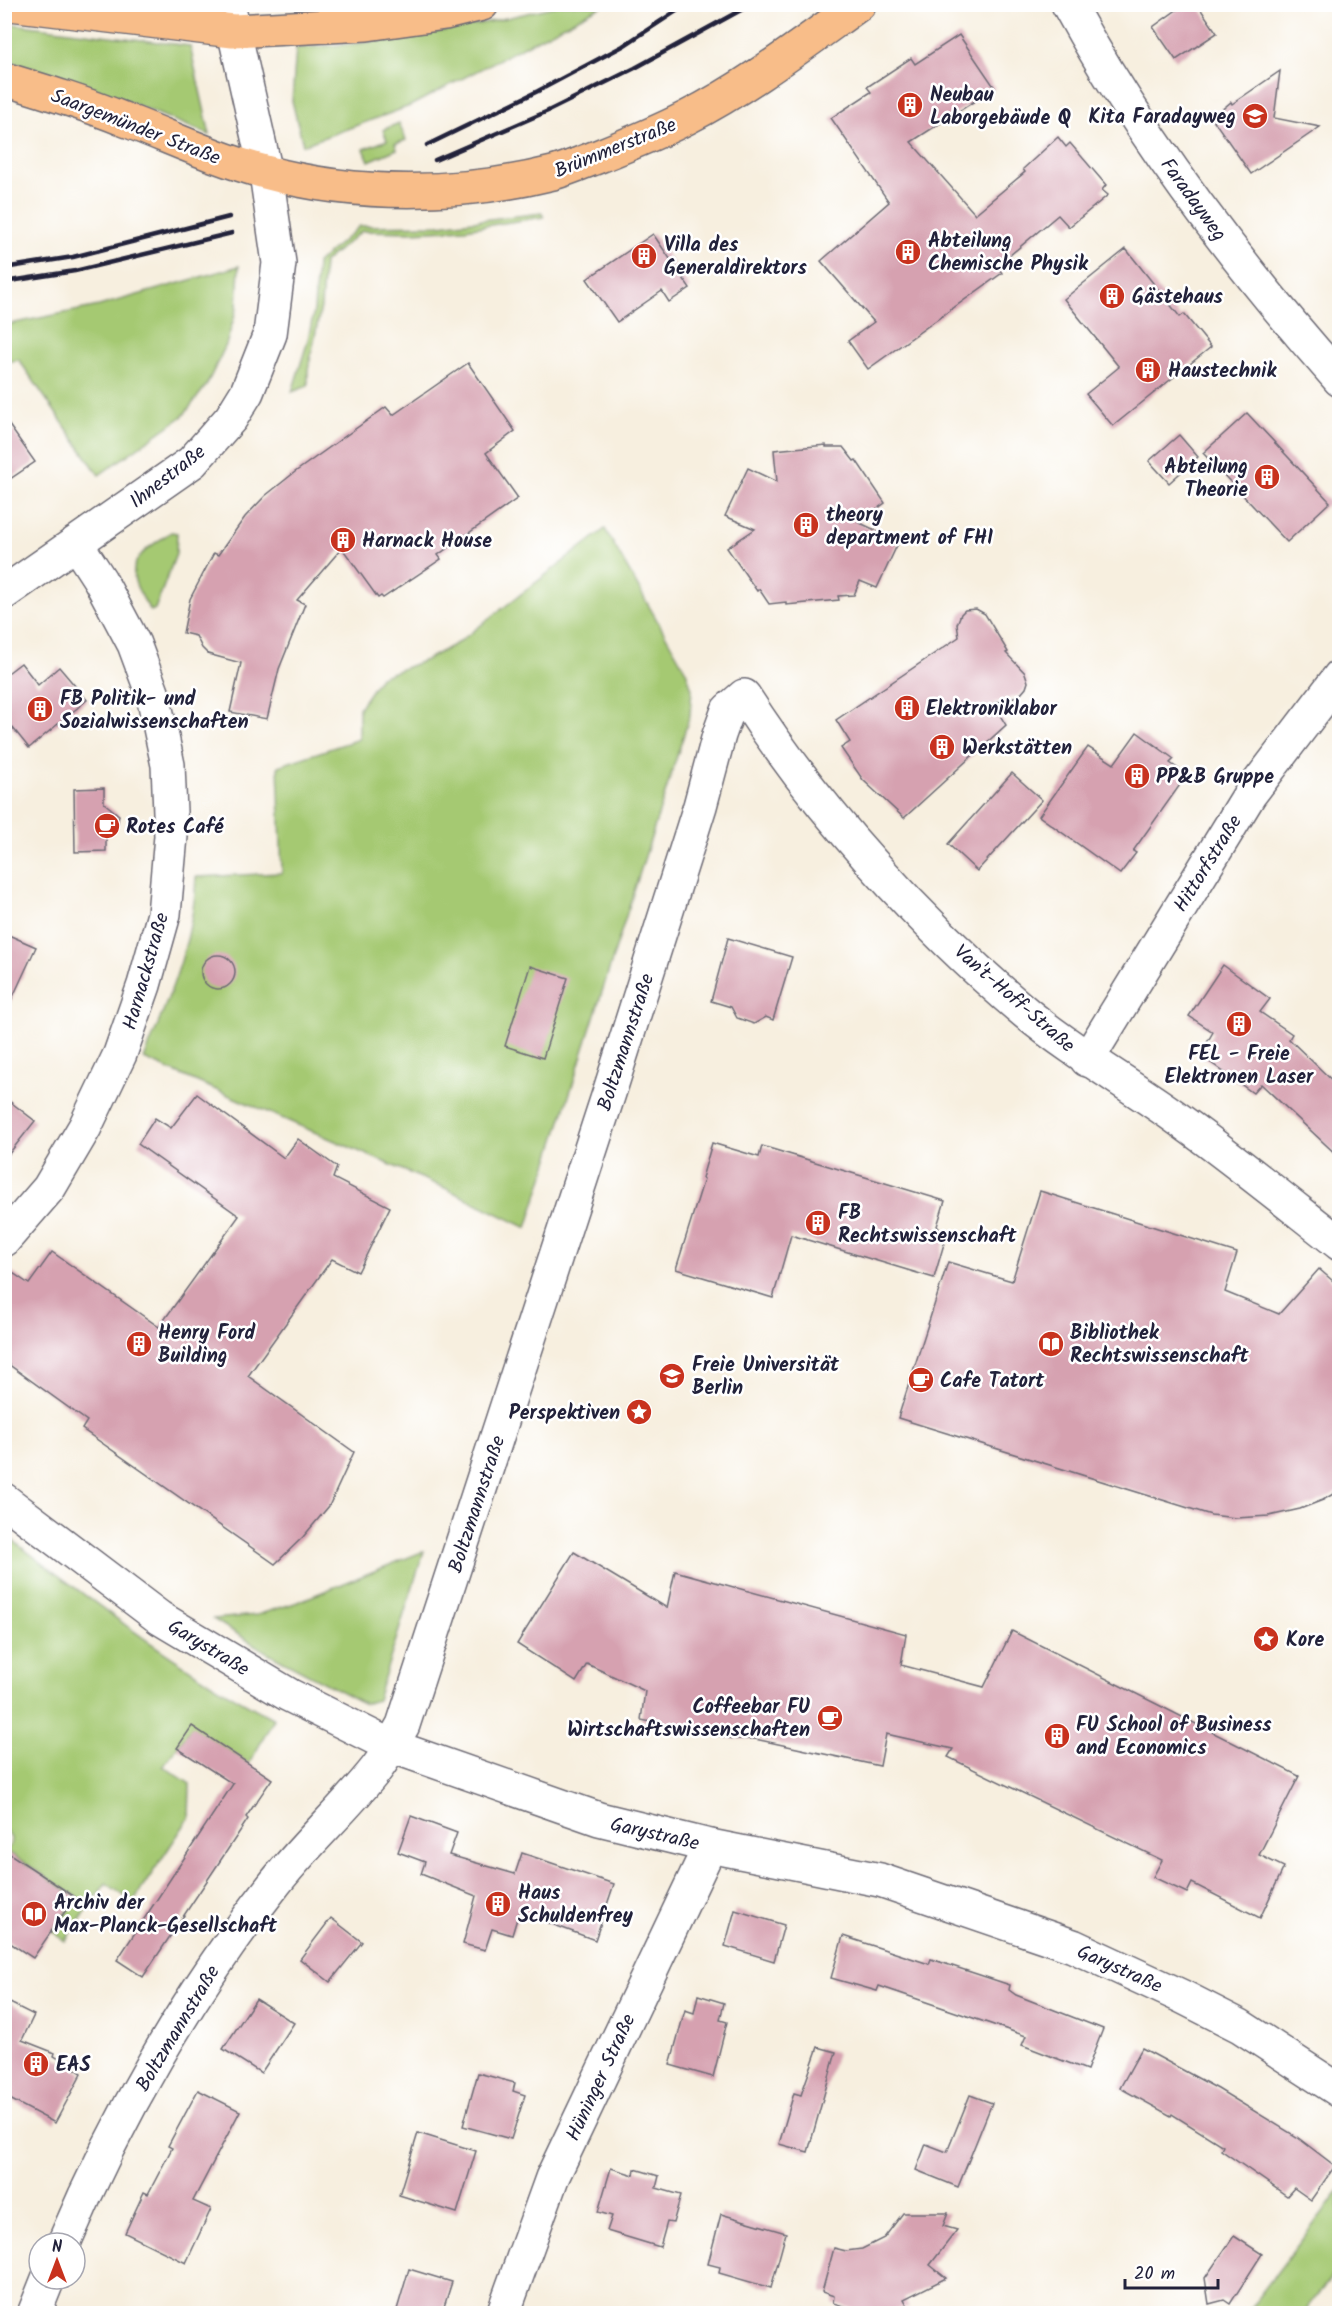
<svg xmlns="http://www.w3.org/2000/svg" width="1344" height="2318" font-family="Kalam,sans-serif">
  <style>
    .green { fill: #a5c972; stroke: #647656; stroke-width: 1.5 }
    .building { fill: #d6a1b0 }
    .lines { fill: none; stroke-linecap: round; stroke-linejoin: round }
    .minor-casing { stroke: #6d6a74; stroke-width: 36 }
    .major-casing { stroke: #6d6a74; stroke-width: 36 }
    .minor { stroke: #fff; stroke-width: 33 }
    .major { stroke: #f8bd89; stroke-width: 33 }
    .rail { stroke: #22223b; stroke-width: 4.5 }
    .labels { text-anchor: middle; stroke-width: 5; stroke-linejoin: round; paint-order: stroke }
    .poi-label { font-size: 20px; font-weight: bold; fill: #22223b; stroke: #fff; text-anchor: start }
    .street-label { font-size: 20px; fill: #22223b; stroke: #fff }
  </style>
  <rect width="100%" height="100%" fill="#fff"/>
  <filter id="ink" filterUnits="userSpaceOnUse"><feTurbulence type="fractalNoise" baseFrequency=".0167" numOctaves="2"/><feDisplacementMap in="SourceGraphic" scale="12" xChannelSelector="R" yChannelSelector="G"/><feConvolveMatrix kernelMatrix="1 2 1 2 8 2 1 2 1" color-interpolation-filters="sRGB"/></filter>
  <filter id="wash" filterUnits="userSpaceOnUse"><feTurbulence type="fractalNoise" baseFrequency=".008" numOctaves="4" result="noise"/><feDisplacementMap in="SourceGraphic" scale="24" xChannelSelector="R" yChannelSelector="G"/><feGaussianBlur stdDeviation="1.35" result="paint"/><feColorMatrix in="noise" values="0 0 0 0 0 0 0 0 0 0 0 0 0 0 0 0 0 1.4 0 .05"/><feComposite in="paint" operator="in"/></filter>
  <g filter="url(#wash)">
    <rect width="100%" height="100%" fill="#f7efdf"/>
    <g class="green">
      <path d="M559,5H603L410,106L303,145L292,101L296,48C386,44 472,28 559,5Z"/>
      <path d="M5,23L190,46L210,135L94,88L5,60Z"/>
      <path d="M399,123L406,140L395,144L397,149L369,161L364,149L387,140L383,130Z"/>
      <path d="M542,213L544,217L465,229L413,232L362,231L324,262L321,307L308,370V386L292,392L308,340L314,310L317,263L360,226L439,225Z"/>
      <path d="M239,266L237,308L226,345L206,386L183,416L99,475L19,360L5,362V325L99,306Z"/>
      <path d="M605,529L686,671L692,689L690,715L527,1228L447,1189L144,1059C168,999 194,942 196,877L282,873L278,766L359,739V708L380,677L426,660L459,642Z"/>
      <path d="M171,532L177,533L176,554L155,609L151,611C146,605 143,598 139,591C122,559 149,548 171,532Z"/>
      <path d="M4,1534C91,1600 177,1668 274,1719L249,1764L192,1727L163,1766L190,1784L189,1818L133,1902L106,1883L65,1941L52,1931L77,1897L5,1850L10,1846L11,1838L4,1829Z"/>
      <path d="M424,1551L377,1700L365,1704L268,1653L213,1619L257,1615L295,1603Z"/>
      <path d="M1339,2191V2267L1304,2313H1246Z"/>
    </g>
    <g id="blocks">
      <g class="building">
        <path d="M1185,4H1197L1217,33L1176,60L1153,27Z"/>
        <path d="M959,35L995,88L911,142L975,214L1025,172L1023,169L1058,137L1066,147L1070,143L1106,185L1102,190L1108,195L1069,227L1058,215L997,266L1002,273L868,369L848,341L874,322L821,261L889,202L831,118L871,92L867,87L911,58L915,64Z"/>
        <path d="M1280,71L1274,118L1320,127L1251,174L1212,118L1231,102L1232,104Z"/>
        <path d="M653,234L690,288L669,302L662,291L617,322L587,279Z"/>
        <path d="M1126,249L1180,317L1184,314L1211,347L1113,426L1086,394L1119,367L1064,299Z"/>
        <path d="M468,363L515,431L486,453L518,498L438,555L441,559L383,598L381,596L378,598L342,548L297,600L305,604L279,669L267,719L230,712L241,663L208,654L202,648L196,636L183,633L190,599L214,553L218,555L245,517L265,496L295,472L386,407L393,415Z"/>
        <path d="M1247,413L1330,502L1287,542L1203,453Z"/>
        <path d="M4,418L35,462L4,483Z"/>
        <path d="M1179,435L1198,457L1169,483L1149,461Z"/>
        <path d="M826,445V447H843L854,461L856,460L885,503L858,522L899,541L877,588L860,581L854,595L838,596L839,600L786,605V602L769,604L759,589L757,591L727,548L755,529L725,516L748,468L777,482L774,450Z"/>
        <path d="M976,609L985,614L1008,652L1006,653L1025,673L1028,682L1026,688L1020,695L993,704L1006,725L904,818L863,780L841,748L850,742L836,720L959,637L957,624L961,614L965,610Z"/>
        <path d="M21,663L38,685L59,667L87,700L29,748L4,717V676Z"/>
        <path d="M1137,732L1174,759L1170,763L1187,775L1133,851L1136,853L1120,874L1039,816L1088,747L1114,764Z"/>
        <path d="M1012,773L1042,800L977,871L948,844Z"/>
        <path d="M104,788V803L119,815L117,827L106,836V851L75,852L74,789Z"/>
        <path d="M4,933L36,947L4,1016Z"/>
        <path d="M728,938L792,957L773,1020L766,1017L754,1024L737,1018L731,1007L711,1001Z"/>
        <circle cx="218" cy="972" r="17"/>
        <path d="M1223,965L1270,999L1260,1012L1292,1034L1289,1039L1340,1088V1158L1261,1084L1253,1093L1200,1055L1213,1032L1189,1016Z"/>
        <path d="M530,966L568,978L543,1058L505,1046Z"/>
        <path d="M197,1094L284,1158L298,1139L337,1167L333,1178L390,1207L358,1272L332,1259L248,1376L354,1452L329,1506L303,1537L275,1564L82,1429L87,1421L4,1361V1267L29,1284L52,1252L159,1327L239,1216L138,1144L155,1118L171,1128Z"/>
        <path d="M4,1097L35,1121L4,1160Z"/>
        <path d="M712,1143L759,1157L762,1146L945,1201L937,1226L946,1237L934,1278L791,1235L773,1298L676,1269L704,1179L702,1178Z"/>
        <path d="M1040,1191L1237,1253L1225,1292L1279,1314L1319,1269L1340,1287V1490L1323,1500L1300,1509L1269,1516L1236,1518L1211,1515L898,1418L948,1262L1012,1281Z"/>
        <path d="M574,1552L667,1608L675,1571L906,1634L901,1665L984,1687L1012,1631L1299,1776L1259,1855L1284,1867L1260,1918L1192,1883L1187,1893L1153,1877L1162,1860L948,1757L953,1749L886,1734L880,1766L755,1739H734L641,1720L645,1691L587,1664L576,1682L517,1644Z"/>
        <path d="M192,1726L272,1779L246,1817L248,1819L143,1977L117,1960L233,1784L177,1748Z"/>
        <path d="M411,1816L457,1833L449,1855L515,1874L522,1853L614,1884L595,1940L519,1912L512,1935L492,1929L485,1950L463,1944L476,1896L421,1874L425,1862L398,1852Z"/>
        <path d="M4,1850L75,1897L33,1958L4,1939Z"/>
        <path d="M735,1910L784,1925L774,1961L725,1946Z"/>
        <path d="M331,1918L362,1942L330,1982L300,1959Z"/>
        <path d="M843,1936L929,1964L931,1959L1010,1985L1009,1990L1016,1995L1103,2029L1087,2070L1022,2045L1026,2036L879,1986L877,1991L831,1978Z"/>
        <path d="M698,1995L724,2003L720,2020L727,2022L713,2077L670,2065L685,2010L694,2013Z"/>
        <path d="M256,1999L294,2023L261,2073L223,2049Z"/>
        <path d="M4,2000L34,2015L22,2040L55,2053L54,2056L82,2073L55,2123L4,2096Z"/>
        <path d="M818,2047L836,2052L808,2152L779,2144L794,2093L801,2095Z"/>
        <path d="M1142,2048L1218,2089L1297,2137L1335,2166L1311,2200L1294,2188L1287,2196L1221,2150L1223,2146L1172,2114L1171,2116L1120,2088Z"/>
        <path d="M478,2073L515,2083L513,2091L525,2095L511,2139L463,2126Z"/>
        <path d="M198,2090L240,2111L193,2201L211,2209L186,2263L125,2233L144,2192L148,2194L172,2148L168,2146Z"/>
        <path d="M970,2095L992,2103L958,2187L916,2170L926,2144L947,2152Z"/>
        <path d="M418,2133L476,2151L457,2213L399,2195Z"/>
        <path d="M611,2168L634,2175L635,2169L659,2176L656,2188L681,2195L673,2223L667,2222L660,2247L607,2231L612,2216L598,2212Z"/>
        <path d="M903,2213H948L943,2226L957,2230L930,2265L946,2278L904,2299L909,2308L869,2313L833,2303L834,2296L822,2292L834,2248L846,2251L862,2249L884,2238Z"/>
        <path d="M721,2214L786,2233L771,2288L719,2273L720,2267L708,2264Z"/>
        <path d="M1234,2236L1262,2254L1230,2304L1224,2300L1209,2304L1205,2278Z"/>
        <path d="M409,2269L452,2282L442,2313H396Z"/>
      </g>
    </g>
  </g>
  <g filter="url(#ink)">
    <use href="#blocks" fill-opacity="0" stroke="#6d6a74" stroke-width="1.5"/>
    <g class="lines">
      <g class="minor-casing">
        <g id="minor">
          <path d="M1068,4C1143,141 1237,264 1340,380"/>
          <path d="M4,593L192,462L231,418L247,392L270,334L279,263L266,173L228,4"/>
          <path d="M1087,1060L1250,794L1340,676"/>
          <path d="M4,1240L49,1188L85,1127L120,1054L144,985L164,914L171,836L168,765L153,695L134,644L100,580L76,543"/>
          <path d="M4,1500L160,1618L289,1695L391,1746L599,1819L710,1846L880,1880L1073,1946L1183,1997L1240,2026L1340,2091"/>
          <path d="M64,2243C116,2120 189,1992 272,1887C304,1845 345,1809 377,1768C387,1755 395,1739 403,1725L611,1087L700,806L719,735L728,710L744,696C818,811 922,925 1026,1013C1072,1051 1123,1080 1171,1114C1229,1155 1284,1200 1340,1244"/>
          <path d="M34,2314L48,2279"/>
          <path d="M503,2314L552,2178L710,1846"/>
        </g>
      </g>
      <g class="major-casing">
        <g id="major">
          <path d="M10,4L233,31L367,24L445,13L482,4"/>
          <path d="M4,79C44,91 84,103 123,119C170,137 216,159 265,172C357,197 461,196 553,173C568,169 583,162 597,157C627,145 657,133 686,118C747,87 803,44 859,4"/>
        </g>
      </g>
      <use href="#minor" class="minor"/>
      <use href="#major" class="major"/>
      <g class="rail">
        <path d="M427,145L538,91L623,46L687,4"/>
        <path d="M435,160L548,111L635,68L752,4"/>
        <path d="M4,268L73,257L229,217"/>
        <path d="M4,282L75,271L232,233"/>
      </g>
    </g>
  </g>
  <defs>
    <g id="building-disc" transform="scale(1.35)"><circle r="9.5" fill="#c8321e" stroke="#fff"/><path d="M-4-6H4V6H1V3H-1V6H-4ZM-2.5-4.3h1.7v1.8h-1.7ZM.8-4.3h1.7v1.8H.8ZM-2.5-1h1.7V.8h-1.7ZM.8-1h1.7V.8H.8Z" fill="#fff"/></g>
    <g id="school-disc" transform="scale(1.35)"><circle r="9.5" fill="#c8321e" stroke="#fff"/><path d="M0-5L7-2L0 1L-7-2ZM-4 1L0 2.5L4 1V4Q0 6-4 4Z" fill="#fff"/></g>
    <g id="cafe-disc" transform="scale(1.35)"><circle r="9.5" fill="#c8321e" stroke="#fff"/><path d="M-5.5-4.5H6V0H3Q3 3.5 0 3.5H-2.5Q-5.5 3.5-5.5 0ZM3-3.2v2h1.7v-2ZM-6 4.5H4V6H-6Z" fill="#fff"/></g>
    <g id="library-disc" transform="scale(1.35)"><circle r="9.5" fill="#c8321e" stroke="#fff"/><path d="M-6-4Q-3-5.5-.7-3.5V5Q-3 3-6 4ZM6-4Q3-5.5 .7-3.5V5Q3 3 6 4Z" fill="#fff"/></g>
    <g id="university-disc" transform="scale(1.35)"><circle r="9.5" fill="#c8321e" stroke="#fff"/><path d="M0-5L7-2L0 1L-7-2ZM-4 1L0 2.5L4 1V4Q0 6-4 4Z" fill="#fff"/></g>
    <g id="sight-disc" transform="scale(1.35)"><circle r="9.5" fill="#c8321e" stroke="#fff"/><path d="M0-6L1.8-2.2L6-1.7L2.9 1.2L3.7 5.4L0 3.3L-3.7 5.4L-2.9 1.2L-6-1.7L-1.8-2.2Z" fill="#fff"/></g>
  </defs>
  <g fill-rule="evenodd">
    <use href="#building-disc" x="910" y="105"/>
    <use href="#school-disc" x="1255" y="116"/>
    <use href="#building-disc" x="908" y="252"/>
    <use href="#building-disc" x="644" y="256"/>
    <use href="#building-disc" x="1112" y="296"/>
    <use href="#building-disc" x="1148" y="370"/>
    <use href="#building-disc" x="1267" y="477"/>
    <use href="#building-disc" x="806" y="525"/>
    <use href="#building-disc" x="343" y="540"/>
    <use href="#building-disc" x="907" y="708"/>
    <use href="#building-disc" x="40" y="709"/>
    <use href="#building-disc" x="942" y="747"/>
    <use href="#building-disc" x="1137" y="776"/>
    <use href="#cafe-disc" x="107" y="826"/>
    <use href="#building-disc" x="1239" y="1024"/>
    <use href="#building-disc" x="818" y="1223"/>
    <use href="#building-disc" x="139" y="1344"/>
    <use href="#library-disc" x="1051" y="1344"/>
    <use href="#university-disc" x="672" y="1376"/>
    <use href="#cafe-disc" x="921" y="1380"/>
    <use href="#sight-disc" x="639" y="1412"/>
    <use href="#sight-disc" x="1266" y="1639"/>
    <use href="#cafe-disc" x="830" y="1718"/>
    <use href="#building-disc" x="1057" y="1736"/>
    <use href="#building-disc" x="498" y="1904"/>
    <use href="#library-disc" x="34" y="1914"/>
    <use href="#building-disc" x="36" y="2064"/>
  </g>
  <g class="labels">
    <g class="poi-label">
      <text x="930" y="101">Neubau<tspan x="930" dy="23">Laborgebäude Q</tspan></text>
      <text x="1236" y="123" text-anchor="end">Kita Faradayweg</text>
      <text x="928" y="247">Abteilung<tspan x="928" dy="23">Chemische Physik</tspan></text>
      <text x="664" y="251">Villa des<tspan x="664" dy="23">Generaldirektors</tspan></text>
      <text x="1132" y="303">Gästehaus</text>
      <text x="1168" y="377">Haustechnik</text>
      <text x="1248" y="473" text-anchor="end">Abteilung<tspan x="1248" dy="23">Theorie</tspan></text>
      <text x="826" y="521">theory<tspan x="826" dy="23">department of FHI</tspan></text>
      <text x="362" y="547">Harnack House</text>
      <text x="60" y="705">FB Politik- und<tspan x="60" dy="23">Sozialwissenschaften</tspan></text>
      <text x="926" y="715">Elektroniklabor</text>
      <text x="962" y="754">Werkstätten</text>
      <text x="1156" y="783">PP&amp;B Gruppe</text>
      <text x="126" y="833">Rotes Café</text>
      <text x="1239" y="1060" text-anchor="middle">FEL - Freie<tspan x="1239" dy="23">Elektronen Laser</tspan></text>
      <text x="838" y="1219">FB<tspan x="838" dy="23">Rechtswissenschaft</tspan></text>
      <text x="158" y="1339">Henry Ford<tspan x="158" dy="23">Building</tspan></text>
      <text x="1070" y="1339">Bibliothek<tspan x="1070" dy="23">Rechtswissenschaft</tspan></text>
      <text x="692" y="1371">Freie Universität<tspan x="692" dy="23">Berlin</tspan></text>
      <text x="940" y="1387">Cafe Tatort</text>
      <text x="620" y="1419" text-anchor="end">Perspektiven</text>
      <text x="1286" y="1646">Kore</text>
      <text x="810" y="1713" text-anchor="end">Coffeebar FU<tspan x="810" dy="23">Wirtschaftswissenschaften</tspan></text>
      <text x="1076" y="1731">FU School of Business<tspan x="1076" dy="23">and Economics</tspan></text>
      <text x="518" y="1899">Haus<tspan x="518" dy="23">Schuldenfrey</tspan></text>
      <text x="54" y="1909">Archiv der<tspan x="54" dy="23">Max-Planck-Gesellschaft</tspan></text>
      <text x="56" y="2071">EAS</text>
    </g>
    <g class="street-label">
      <text transform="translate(136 126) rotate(21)" y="7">Saargemünder Straße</text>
      <text transform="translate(615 147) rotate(-22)" y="7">Brümmerstraße</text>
      <text transform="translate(1194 199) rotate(54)" y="7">Faradayweg</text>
      <text transform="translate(167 476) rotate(-38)" y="7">Ihnestraße</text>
      <text transform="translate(1207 863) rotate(-58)" y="7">Hittorfstraße</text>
      <text transform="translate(145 971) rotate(-74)" y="7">Harnackstraße</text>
      <text transform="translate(1015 998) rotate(41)" y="7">Van't-Hoff-Straße</text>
      <text transform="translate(625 1042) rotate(-72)" y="7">Boltzmannstraße</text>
      <text transform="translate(476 1504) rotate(-72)" y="7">Boltzmannstraße</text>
      <text transform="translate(209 1647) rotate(31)" y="7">Garystraße</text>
      <text transform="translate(655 1833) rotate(13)" y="7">Garystraße</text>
      <text transform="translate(1120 1968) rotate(24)" y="7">Garystraße</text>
      <text transform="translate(177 2028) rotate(-59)" y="7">Boltzmannstraße</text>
      <text transform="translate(600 2077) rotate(-65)" y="7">Hüninger Straße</text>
    </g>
  </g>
  <rect width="1344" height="2318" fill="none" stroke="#fff" stroke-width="24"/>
  <g transform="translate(57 2261)"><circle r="28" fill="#ffffff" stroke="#a7a7b1" stroke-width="1.5"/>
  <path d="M0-4.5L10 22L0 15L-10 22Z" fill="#c8321e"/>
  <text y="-9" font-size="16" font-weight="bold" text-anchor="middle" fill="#22223b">N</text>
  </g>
  <path d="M1125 2279v9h93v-9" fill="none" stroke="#22223b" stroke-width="3"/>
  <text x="1134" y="2279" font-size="18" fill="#22223b" stroke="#ffffff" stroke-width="4.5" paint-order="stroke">20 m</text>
</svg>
